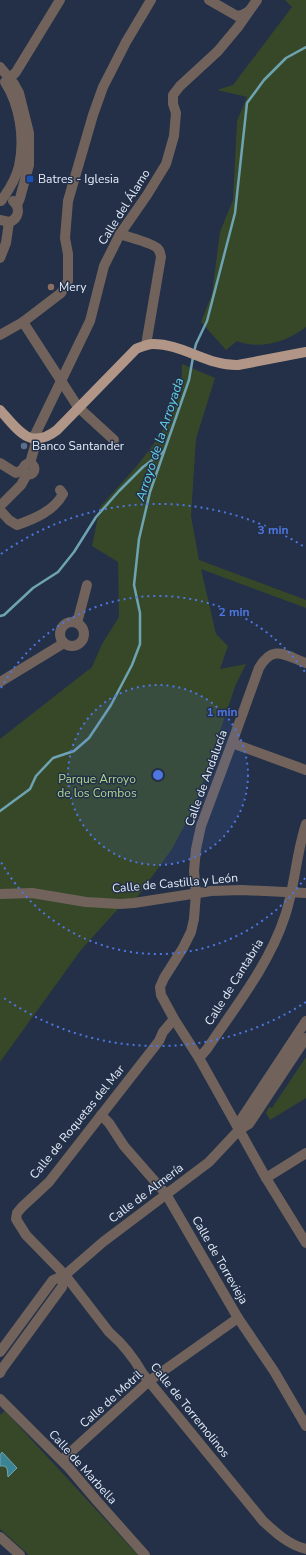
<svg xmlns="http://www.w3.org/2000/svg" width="306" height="1555" font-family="'Nunito Sans',sans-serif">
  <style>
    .green { fill: #374829 }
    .water { fill: #3c8493; stroke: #6ea3b2 }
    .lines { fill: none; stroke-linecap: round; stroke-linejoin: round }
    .stream { stroke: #6ea3b2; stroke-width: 2.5 }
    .minor { stroke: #71635c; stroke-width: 10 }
    .major { stroke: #b19687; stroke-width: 10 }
    .ring { fill: none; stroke: #4e76e1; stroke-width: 2; stroke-dasharray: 2 4 }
    .transit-dot { fill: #1a4fb4; stroke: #233047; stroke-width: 1.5 }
    .education-dot { fill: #8d6e63; stroke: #233047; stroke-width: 1.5 }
    .service-dot { fill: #5c6f8a; stroke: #233047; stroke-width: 1.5 }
    .labels { text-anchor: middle; stroke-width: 3; stroke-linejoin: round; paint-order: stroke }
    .poi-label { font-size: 12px; fill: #e3ecfb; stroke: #233047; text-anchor: start }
    .street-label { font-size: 12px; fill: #e3ecfb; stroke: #233047 }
    .park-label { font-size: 12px; fill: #afd78e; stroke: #233047 }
    .water-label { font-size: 13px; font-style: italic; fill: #63d1e8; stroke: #233047 }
    .centre { fill: #4e76e1; stroke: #233047; stroke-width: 2 }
    .ring-label { font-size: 12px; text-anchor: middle; font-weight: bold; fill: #4e76e1; stroke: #233047; stroke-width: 3; stroke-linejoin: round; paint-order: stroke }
  </style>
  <rect width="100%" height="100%" fill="#233047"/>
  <g class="green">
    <path d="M285,0H306V327C287,342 260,350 237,341L226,350L201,322L212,294L220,232L233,200L237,121L247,97L217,90L233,85L292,7Z"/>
    <path d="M182,364L215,378L196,439L191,516L199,560L306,600V608L201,569L216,634L228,646L220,669L246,664L236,684L194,808L172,849L138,896L117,910L81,950L0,1062V739L92,667L102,644L119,617L118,562L92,546L100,507L136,467L159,437L181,394Z"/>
    <path d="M306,1057V1098L270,1120L266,1113L269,1107L272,1108Z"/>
    <path d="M5,1411L138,1555H29L0,1529V1415Z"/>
  </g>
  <path class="water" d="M2,1452L17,1468L8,1477L7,1468L4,1466H0V1455Z"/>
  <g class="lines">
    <g class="stream">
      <path d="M194,352L196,344L207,321L235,213L247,103L264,80L286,58L306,47"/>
      <path d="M0,616L4,615L33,588L58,572L74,552L96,517L119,491L143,467L164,451"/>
      <path d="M0,811L30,789L36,776L53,758L74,751L89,738L111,705L132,665L140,644V613L134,585L139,539L150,492L189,380L193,357"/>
    </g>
    <g class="minor">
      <path d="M209,0L237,16L242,15L249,11"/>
      <path d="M0,67L14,84L19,93L29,133V165L20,198L17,205"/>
      <path d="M6,82L16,72L60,0"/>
      <path d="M1,201C9,190 16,179 19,166C25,139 20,105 5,82"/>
      <path d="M0,220L9,222C19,219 21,208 13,201"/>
      <path d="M120,234C128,237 153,243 157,248C160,250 160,253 161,257L146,345"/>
      <path d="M0,258L6,243L9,222"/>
      <path d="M23,322L78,407L114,440"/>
      <path d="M0,335L23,322L61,293L68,281V254L65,238L68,201L93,115L103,87L126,42L151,0"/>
      <path d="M33,439L90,321L104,266L120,234L147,195L166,164L174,136L176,113L173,104V95L180,86L218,51L238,27L257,0"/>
      <path d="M0,463L16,473L23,469"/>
      <path d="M30,463L37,439"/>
      <circle cx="29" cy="469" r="5.5"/>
      <path d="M0,506L21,485L27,474"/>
      <path d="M0,510L9,520L17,525C34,519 54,511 63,494L60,490"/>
      <circle cx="72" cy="634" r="12"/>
      <path d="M77,623L87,585"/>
      <path d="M306,663C284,655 273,644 259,668L232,743L201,826L196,849L194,871L196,893L194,919L191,932L183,948L164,978L160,987L161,995L174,1019L199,1058L266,1178L306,1243"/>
      <path d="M0,682L64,643"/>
      <path d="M232,743L306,770"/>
      <path d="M0,894L32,893L86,902L120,904L134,903L211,891L242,890L306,893"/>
      <path d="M174,1019L163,1032L159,1041L49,1182L22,1207L17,1213L16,1219L26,1235L65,1275L109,1332C123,1344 134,1358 143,1374L263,1521C276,1533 289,1545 306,1549"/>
      <path d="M199,1058L207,1049C235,1007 269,965 285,916C295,886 296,854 306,824"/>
      <path d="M101,1115L109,1123L124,1146L166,1194L238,1318L274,1371L306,1426"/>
      <path d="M239,1130L242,1118L306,1021"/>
      <path d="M266,1178L306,1153"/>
      <path d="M0,1352L53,1280L65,1275L103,1242L209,1162L239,1130L249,1124L306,1038"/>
      <path d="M0,1373L2,1369L62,1287L65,1275"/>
      <path d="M0,1399L69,1468L97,1501L145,1555"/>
      <path d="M62,1460L149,1381L238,1318"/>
      <path d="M0,1537L20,1555"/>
    </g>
    <path class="major" d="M0,410C18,430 30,451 57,430L136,349C141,347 147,344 153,344C183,344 208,366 238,365L306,352"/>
  </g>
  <circle cx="158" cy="775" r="90" fill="#4e76e1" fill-opacity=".12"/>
  <g class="ring">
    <circle cx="158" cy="775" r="90"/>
    <path d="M305 878A180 180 0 0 1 1 862M1 688A180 180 0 0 1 305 672"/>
    <path d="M306 1002A271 271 0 0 1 1 996M1 554A271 271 0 0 1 306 548"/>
  </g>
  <rect class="transit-dot" x="26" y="175" width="8" height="8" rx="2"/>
  <circle class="education-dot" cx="51" cy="287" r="4"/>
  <circle class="service-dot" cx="24" cy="446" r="4"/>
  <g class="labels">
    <g class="poi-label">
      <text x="38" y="183">Batres - Iglesia</text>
      <text x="59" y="291">Mery</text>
      <text x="32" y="450">Banco Santander</text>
    </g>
    <g class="street-label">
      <text transform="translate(124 207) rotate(-58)" y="4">Calle del Álamo</text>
      <text transform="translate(206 778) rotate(-70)" y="4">Calle de Andalucía</text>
      <text transform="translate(175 883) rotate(-5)" y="4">Calle de Castilla y León</text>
      <text transform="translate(234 982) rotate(-58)" y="4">Calle de Cantabria</text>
      <text transform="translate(77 1122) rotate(-51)" y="4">Calle de Roquetas del Mar</text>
      <text transform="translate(146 1193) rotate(-37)" y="4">Calle de Almería</text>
      <text transform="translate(220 1260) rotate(60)" y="4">Calle de Torrevieja</text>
      <text transform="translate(111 1399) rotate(-42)" y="4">Calle de Motril</text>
      <text transform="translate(190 1410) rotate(51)" y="4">Calle de Torremolinos</text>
      <text transform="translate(83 1467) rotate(48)" y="4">Calle de Marbella</text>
    </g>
    <g class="park-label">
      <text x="97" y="783">Parque Arroyo<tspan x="97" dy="14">de los Combos</tspan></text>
    </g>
    <g class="water-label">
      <text transform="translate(159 439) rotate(-72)" y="5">Arroyo de la Arroyada</text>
    </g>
  </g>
  <circle cx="158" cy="775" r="6" class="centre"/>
  <g class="ring-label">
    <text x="273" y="534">3 min</text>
    <text x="234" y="616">2 min</text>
    <text x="222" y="716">1 min</text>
  </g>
</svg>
